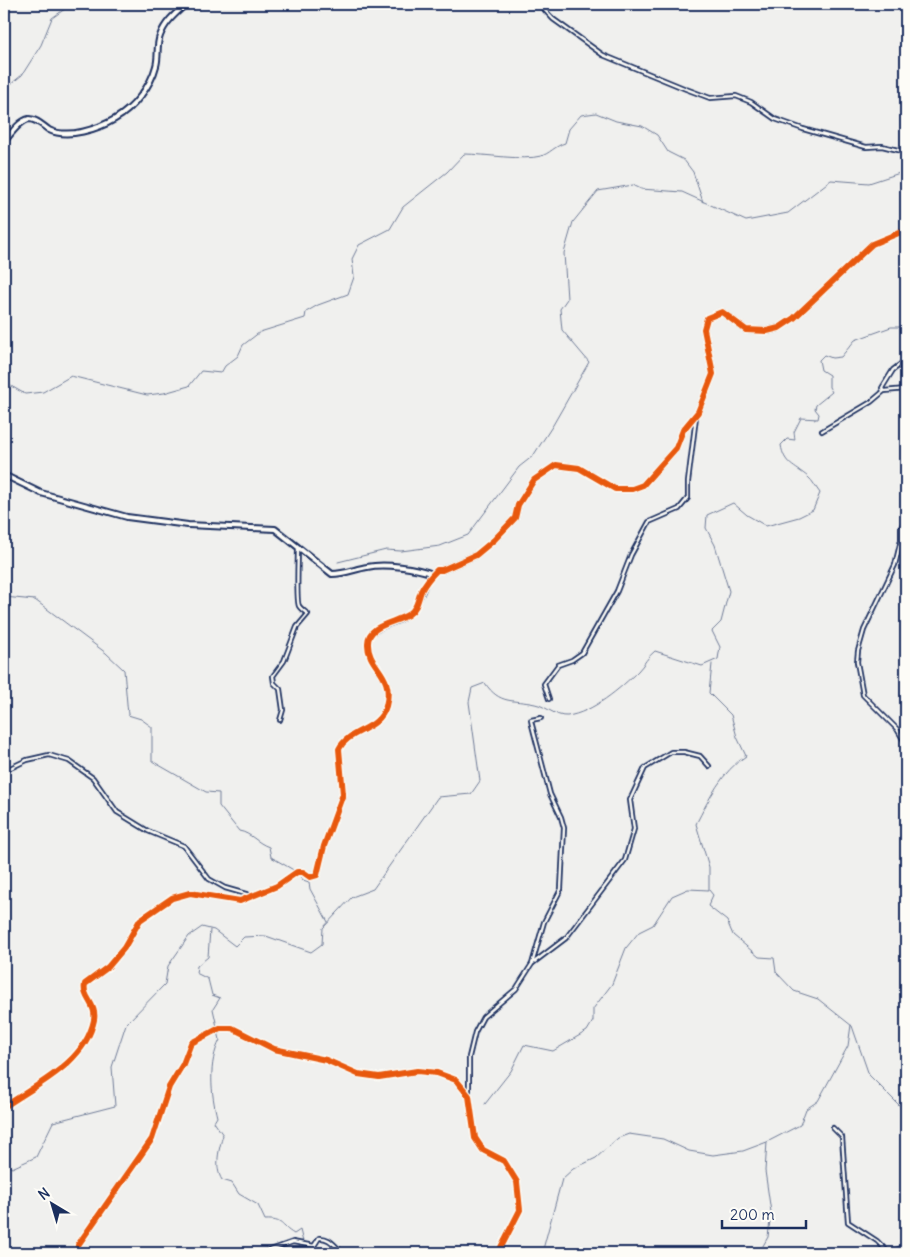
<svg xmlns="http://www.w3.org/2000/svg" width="910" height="1257" font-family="Delius,sans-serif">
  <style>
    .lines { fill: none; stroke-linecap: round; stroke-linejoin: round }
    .stream { stroke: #6f7b97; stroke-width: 1 }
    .minor-casing { stroke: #1b2f5e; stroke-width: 6 }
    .tertiary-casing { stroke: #1b2f5e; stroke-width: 8 }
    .minor { stroke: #fdfcf7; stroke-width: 2.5 }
    .tertiary { stroke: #fdfcf7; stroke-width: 4 }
    .cycleway-casing { stroke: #fdfcf7; stroke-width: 9 }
    .cycleway { stroke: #e8590c; stroke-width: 6 }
  </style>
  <rect width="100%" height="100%" fill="#f0f0ee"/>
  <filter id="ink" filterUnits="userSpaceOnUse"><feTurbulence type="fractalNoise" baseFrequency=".02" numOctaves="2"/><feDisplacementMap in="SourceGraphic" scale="10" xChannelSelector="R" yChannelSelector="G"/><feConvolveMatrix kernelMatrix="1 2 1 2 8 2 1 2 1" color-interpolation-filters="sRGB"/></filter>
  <g filter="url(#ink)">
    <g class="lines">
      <g class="stream">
        <path d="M4,86L11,84L22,75L41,45L52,18L72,4"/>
        <path d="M4,382L25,394L43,392L71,376L147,395L164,393L189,386L201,371L221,373L225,366L238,356L243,345L260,332L305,318L306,312L318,305L348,294L354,277L352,259L359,245L390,229L403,207L447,172L464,154C485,154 523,161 541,156C549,154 555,146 565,143L569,129L581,115L596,113L616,121L642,126L657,135L668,152L684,160L693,172L703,202"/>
        <path d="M338,562L386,550L401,551L440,546L468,535L519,467L533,456L553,425L589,362L562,330L560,309L567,299L564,253L573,222L598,191L633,185L641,189L682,192L746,221L788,213L831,180L869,183L906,171"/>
        <path d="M4,597L35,600L106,653L124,670L128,715L141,719L152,727V761L206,792L219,793V806L239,831C251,833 257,843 269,847L271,857L297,872L303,880L309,882L310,889L328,922"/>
        <path d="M709,890L713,895L708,906L727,921L733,935L759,957L774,958L776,972L794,991L818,999L852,1026L869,1075L906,1112"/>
        <path d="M210,930L208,957L197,966L196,973L208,979L212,995L220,998L213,1009L220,1040C208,1063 211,1093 217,1117L214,1122L223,1135C219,1149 214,1167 222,1180L232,1183L239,1194L258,1205L265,1220C284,1219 280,1226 294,1234L300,1230L303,1242L295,1253"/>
        <path d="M485,1104L511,1071L524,1045L553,1051L587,1031L593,1021V1009L612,984L626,948L639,932L653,925L672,896L688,889L709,890V867L696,824C709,799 722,771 746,756L737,737L731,715L709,693L712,664"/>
        <path d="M4,1164L12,1168L36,1157L53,1122L115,1106L112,1067L126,1024L165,984L168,966L189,936L202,927L214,930L235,946L244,937L266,936L311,952L322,944L323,928L352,897L373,889L438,797L471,794L480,781L469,702L472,688L485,683C500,705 512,699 535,704C546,706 556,717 567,716C592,713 621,688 638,671C644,665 648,656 655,651L702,666L718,659L720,647L712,631L721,622L729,591L715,545L706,528L707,515L733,503L747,515L766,526L799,517L813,510L820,493C816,488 813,481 808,477C795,466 784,465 781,445L787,439L795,440L794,432L801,418L818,419L819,414L815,409L816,405L832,392L829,387V375L821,370L819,360L824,355L832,358L841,357L855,340L891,327H906"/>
        <path d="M542,1253L562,1179L573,1169L596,1158L618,1138L629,1134L663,1139L689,1151L713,1155L743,1151L767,1142"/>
        <path d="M759,1253L768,1237L771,1212L765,1171L767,1142L800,1125L806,1109L818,1101L848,1046L851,1025"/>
      </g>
      <g class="minor-casing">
        <g id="minor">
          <path d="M539,4L553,19L603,55L686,89L710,98L736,96L751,102L775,119L803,129L866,147L882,146L906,152"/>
          <path d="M883,391L882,388L893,370L906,360"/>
          <path d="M822,431L871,402L884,391L906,389"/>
          <path d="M906,518L901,528V540L895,565L864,630L858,651L857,662L863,695L897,729L906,744"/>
          <path d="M549,699L544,684L558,665L572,660L582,653L617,591L631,555L649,522L679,509L688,498V482L696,417"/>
          <path d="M280,720L283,710L280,689L274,683L273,676L284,661L297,627L308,614C305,612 301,609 299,606C296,601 298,558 298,548"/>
          <path d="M4,771L27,760L49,755L69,761L93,778L117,812L148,831L184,846L209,879L225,888L253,896"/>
          <path d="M533,963L566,938L625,860L634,829L630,800L645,768L671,752H684L700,756L709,766"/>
          <path d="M469,1095V1057L475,1032L483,1017L516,989L532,964L544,922L561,889L564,828L561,817L550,794L532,725L531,720L541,718"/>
          <path d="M4,1107C37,1084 85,1063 94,1020C97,1004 82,998 85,984L108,967L124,948L140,920L172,898L190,893L240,901L277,886L297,872H303L310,877L317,875L324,846L343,794L339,749C348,730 377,731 385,709C398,673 362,664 369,637C382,622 400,625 412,612C421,602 423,585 433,574"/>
          <path d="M833,1128L842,1137L848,1222L877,1241L889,1253"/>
          <path d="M77,1253L78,1245L152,1139L169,1087L183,1064L191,1043L220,1028H232L274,1049L326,1060L358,1074L379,1077L417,1071L437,1073L456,1080L469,1096L475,1138L483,1150L504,1161L517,1182L520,1210L498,1253"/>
          <path d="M262,1253L293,1242L314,1246L319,1238C331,1237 335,1248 344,1253"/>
          <path d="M889,1253L906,1246"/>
        </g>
      </g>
      <g class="tertiary-casing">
        <g id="tertiary">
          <path d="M4,142C10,135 19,121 29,119C37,119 43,126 49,130C68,139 98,129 115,119C133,109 151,86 156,66C159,56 156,46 160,36C165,22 176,13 186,4"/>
          <path d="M4,475L41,493L127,517L188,525L275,529L332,574C345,574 355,569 367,567C386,563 416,568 433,574L437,570H442L476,555L494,540L515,518L518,505L534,480L556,465L579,468L615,489H632L643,485L676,448L683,430L698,412L713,374L704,329L707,318L722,312L746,330L767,331L779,328L794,318L872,244L906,230"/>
        </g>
      </g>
      <use href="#minor" class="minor"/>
      <use href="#tertiary" class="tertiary"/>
      <g class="cycleway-casing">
        <g id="cycleway">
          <path d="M4,1107C37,1084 85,1063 94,1020C97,1004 82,998 85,984L108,967L124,948L140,920L172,898L190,893L240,901L277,886L297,872H303L310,877L317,875L324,846L343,794L339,749C349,729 379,731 386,706C395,672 367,668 368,643C368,624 397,623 409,614C417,609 418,599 421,591C425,583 431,576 437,570H442L476,555L494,540L515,518L518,505L534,480L556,465L579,468L615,489H632L643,485L676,448L683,430L698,412L713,374L704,329L707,318L722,312L746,330L767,331L779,328L794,318L872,244L906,230"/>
          <path d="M77,1253L78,1245L152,1139L169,1087L183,1064L191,1043L220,1028H232L274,1049L326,1060L358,1074L379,1077L417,1071L437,1073L456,1080L469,1096L475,1138L483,1150L504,1161L517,1182L520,1210L498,1253"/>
        </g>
      </g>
      <use href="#cycleway" class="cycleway"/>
    </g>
  </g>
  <rect width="910" height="1257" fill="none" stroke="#fdfcf7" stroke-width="20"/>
  <rect x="10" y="10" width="890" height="1237" fill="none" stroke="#1b2f5e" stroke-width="2" filter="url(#ink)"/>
  <g transform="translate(52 1204) rotate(322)" stroke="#fdfcf7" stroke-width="4" paint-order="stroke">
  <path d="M0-4L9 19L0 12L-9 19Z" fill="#1b2f5e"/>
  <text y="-8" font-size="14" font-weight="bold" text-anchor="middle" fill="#1b2f5e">N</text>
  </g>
  <path d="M722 1220v8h84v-8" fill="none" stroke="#1b2f5e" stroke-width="2.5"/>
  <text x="730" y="1220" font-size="15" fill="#1b2f5e" stroke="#fdfcf7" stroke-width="4" paint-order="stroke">200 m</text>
</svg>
